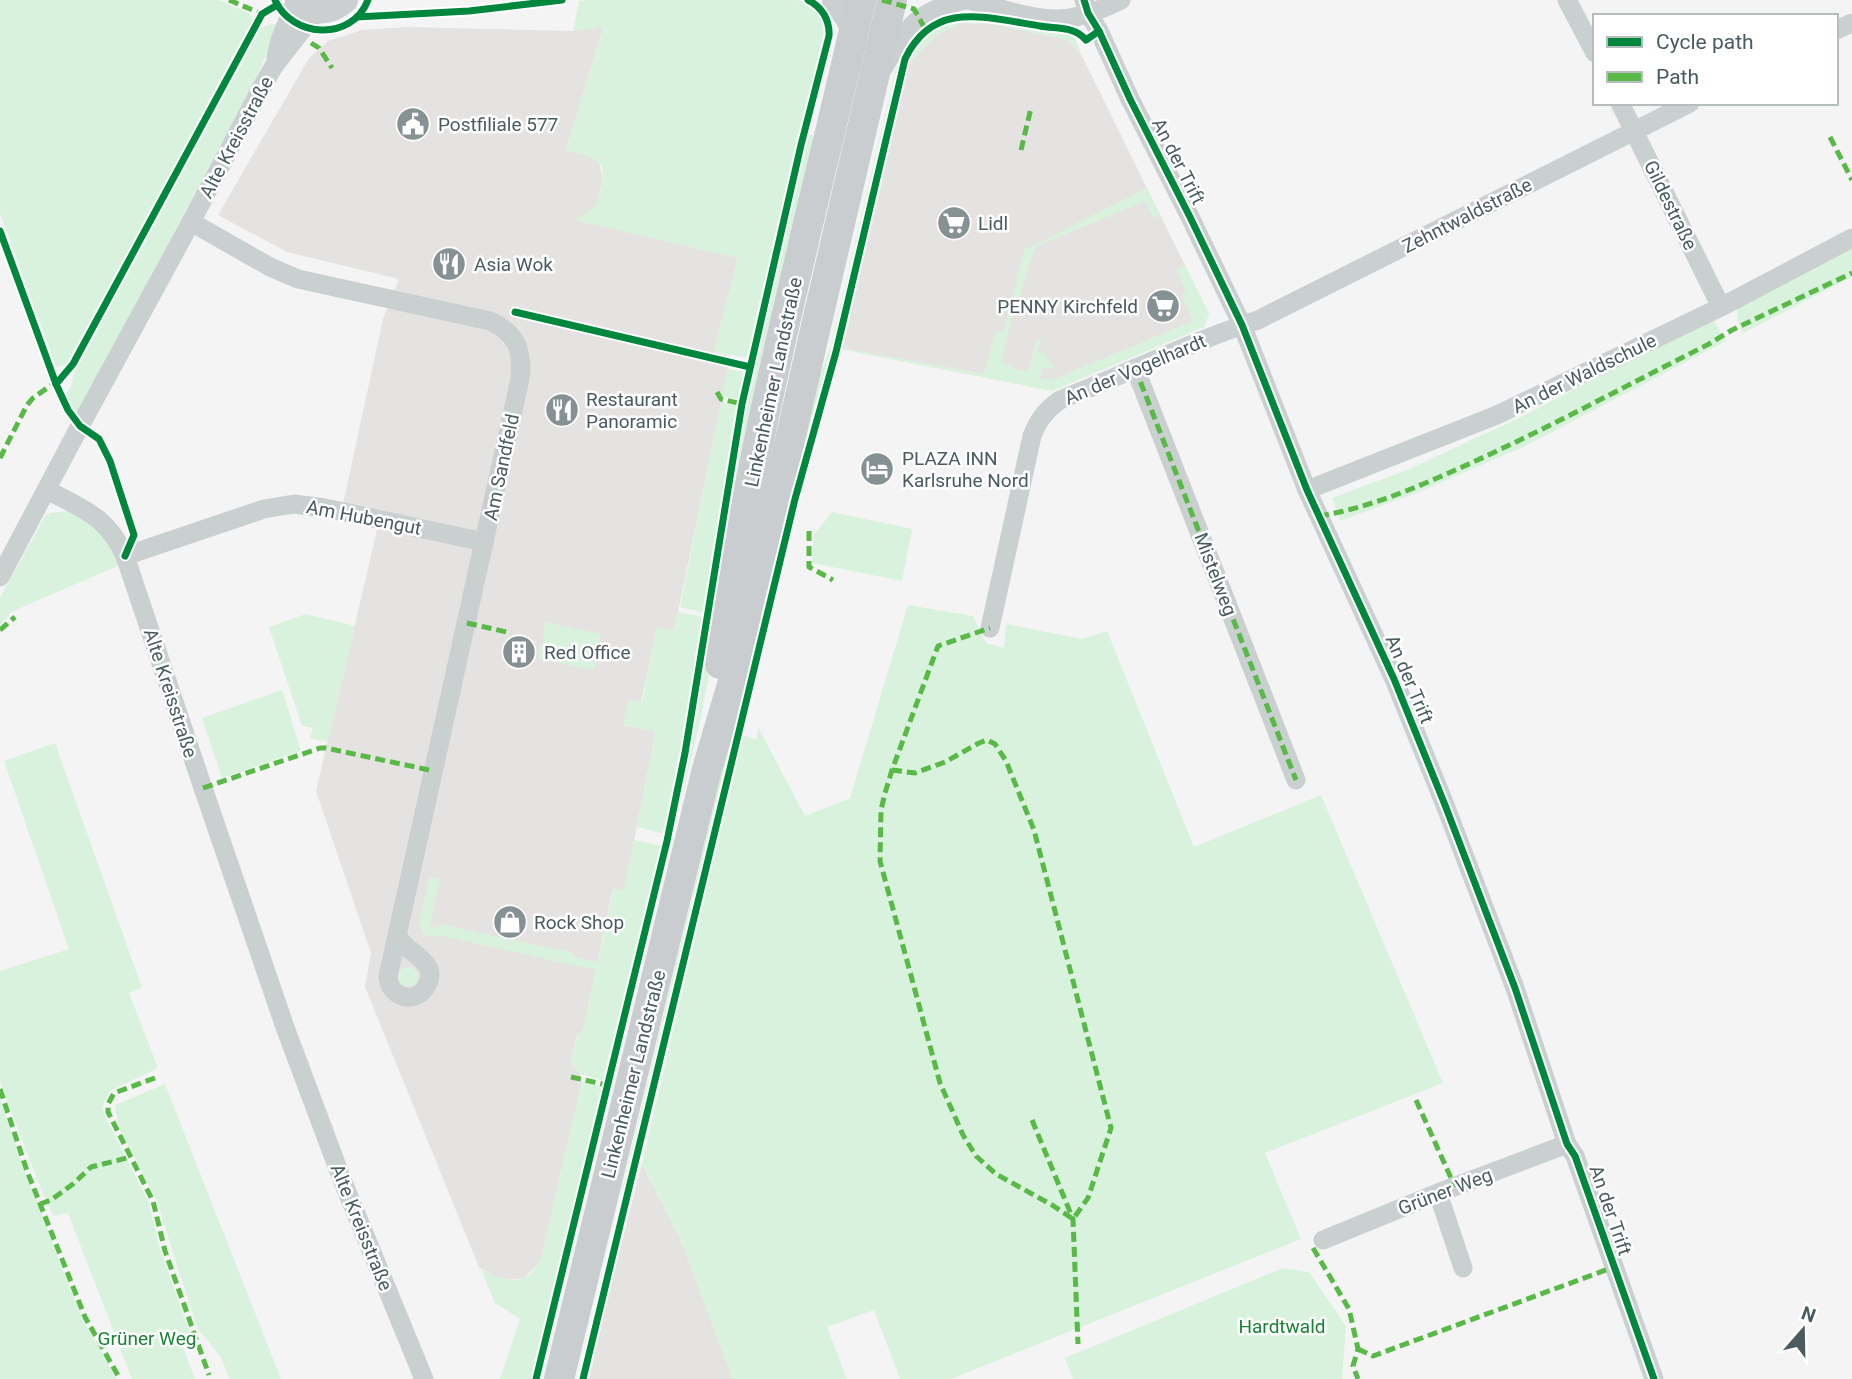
<svg xmlns="http://www.w3.org/2000/svg" width="1852" height="1379" font-family="Roboto,sans-serif">
  <style>
    .commercial { fill: #e5e3e2 }
    .green { fill: #d9f2dd }
    .lines { fill: none; stroke-linecap: round; stroke-linejoin: round }
    .street { stroke: #cacfcf; stroke-width: 19 }
    .secondary { stroke: #cbcfd0; stroke-width: 26 }
    .primary { stroke: #c9cdcf; stroke-width: 30 }
    .quiet { stroke: #58b947; stroke-width: 5; stroke-dasharray: 10 5; stroke-linecap: butt }
    .cycleway-casing { stroke: #fff; stroke-width: 11 }
    .cycleway { stroke: #00873e; stroke-width: 7 }
    .labels { text-anchor: middle; stroke-width: 5; stroke-linejoin: round; paint-order: stroke }
    .poi-label { font-size: 19px; fill: #4a5b60; stroke: #fff; text-anchor: start }
    .street-label { font-size: 19px; fill: #4a5b60; stroke: #fff }
    .park-label { font-size: 19px; fill: #198336; stroke: #fff }
  </style>
  <rect width="100%" height="100%" fill="#f4f4f4"/>
  <g class="commercial">
    <path d="M961,23L993,24L1068,40L1081,54L1209,314L1054,387L841,348L908,64L936,35Z"/>
    <path d="M604,26L566,150L592,156L599,162L603,180L597,206L576,220L738,258L714,352L731,356L674,631L657,628L641,702L628,700L624,725L656,731L624,891L613,889L583,1031L577,1035L571,1062L580,1074L582,1082L541,1259L537,1266L524,1278L505,1280L495,1277L479,1267L365,987L371,953L316,791L381,513L343,504L383,319L399,279L287,252L218,215L309,58L328,41L362,30L407,27L573,31Z"/>
    <path d="M642,1164L682,1243L733,1379H586Z"/>
  </g>
  <g class="green">
    <path d="M0,0H219L249,13L253,20L248,33L234,53L78,351C72,361 67,366 56,367L0,213Z"/>
    <path d="M589,0H796C813,4 826,15 826,34L752,347L748,358L714,352L738,258L575,220L597,206C607,165 609,160 566,150L604,27L573,31L579,1Z"/>
    <path d="M962,16L990,19L1048,31L1068,33L1075,39L1081,54L1068,40L993,24L962,23L936,35L908,64L841,348L984,374L996,330L1004,331L1024,250L1147,188L1160,215L1153,218L1145,201L1035,247L1026,273L1018,305H1015L1001,363L1012,366V368L1028,372L1036,341L1039,339L1042,345L1036,348L1040,354L1044,352L1054,368H1042L1040,378L1052,380L1193,321L1182,295L1186,292L1176,269L1185,265L1209,314L1204,327L1052,391L839,349L909,57C921,31 933,21 962,16Z"/>
    <path d="M276,24L280,26L255,80L79,412L74,411L66,395L72,384L73,376L259,29L267,25Z"/>
    <path d="M910,41L901,61L836,342L797,478L628,1185L622,1203L621,1194L810,402L831,346L898,60Z"/>
    <path d="M812,134L814,142L700,721L675,827L670,834L686,767L700,690L744,414L805,145L809,135Z"/>
    <path d="M1852,248V277L1743,333L1738,322L1737,305Z"/>
    <path d="M1708,320L1714,321L1726,341L1523,447L1419,492L1340,521L1332,498L1407,470L1525,415Z"/>
    <path d="M728,369L745,372L739,400L722,396Z"/>
    <path d="M721,402L739,406L719,518L705,613L680,607Z"/>
    <path d="M71,511L92,522L107,539L120,565L11,612L0,626V598L45,516L50,513Z"/>
    <path d="M832,512L912,529L902,581L812,563L814,535Z"/>
    <path d="M908,605L973,616L986,643L1004,648L1006,624L1082,639L1107,631L1194,847L1321,795L1443,1083L1265,1153L1301,1239L951,1379H900L874,1310L827,1327L847,1379H733L682,1243L642,1164L742,735L757,740L758,727L805,816L850,798Z"/>
    <path d="M678,612L704,617L684,752L665,834L637,827L656,732L623,724L628,700L642,702L657,627L674,631Z"/>
    <path d="M306,614L355,626L328,742L310,738L313,728L302,726L269,627Z"/>
    <path d="M545,622L601,634L594,670L537,658L544,640L543,634Z"/>
    <path d="M282,690L301,751L222,778L202,718Z"/>
    <path d="M55,743L142,988L129,993L158,1068L110,1091L102,1107L107,1120L149,1203L159,1246L192,1338L181,1343L195,1379H132L68,1213L53,1216L39,1184L0,1082V971L69,949L4,761Z"/>
    <path d="M634,840L663,846L605,1081L580,1074L571,1062L578,1034L583,1031L596,970L438,935L437,937L424,935L419,923L430,877L440,879L430,926L438,928L439,924L574,953V957L598,962L614,888L624,890Z"/>
    <path d="M667,849L668,857L542,1379H538Z"/>
    <circle cx="408" cy="977" r="10"/>
    <path d="M582,1082L604,1087L533,1379H500L520,1319L495,1303L481,1269C504,1282 528,1288 541,1259Z"/>
    <path d="M165,1084L281,1379H230L220,1356L198,1329L173,1253L158,1203L119,1128L115,1105Z"/>
    <path d="M0,1098L28,1181L37,1200L58,1258L82,1318L117,1379H0Z"/>
    <path d="M1283,1268L1309,1272L1346,1326L1342,1379H1073L1065,1358Z"/>
  </g>
  <g class="lines">
    <g class="street">
      <path d="M969,0C996,7 1029,19 1057,19C1078,19 1103,9 1121,0"/>
      <path d="M1084,0L1088,13L1099,31L1130,99L1190,217L1242,325L1307,490L1394,679L1445,805L1515,988L1567,1144L1575,1156L1654,1379"/>
      <path d="M1567,0L1595,53"/>
      <path d="M1836,30L1852,23"/>
      <path d="M276,58L280,40L296,0"/>
      <path d="M884,67C908,25 916,12 965,0"/>
      <path d="M1620,103L1721,307"/>
      <path d="M191,222L270,267L298,279L490,321C517,333 523,351 520,379L388,976C389,999 417,1005 427,985C440,961 406,954 398,936"/>
      <path d="M1135,368L1296,780"/>
      <path d="M47,490C83,509 107,516 125,556L203,788L286,1030L343,1182L424,1379"/>
      <path d="M1307,490L1497,415L1721,307L1852,238"/>
      <path d="M125,556L264,509L294,504L325,508L484,542"/>
      <path d="M0,577L80,426L191,222L263,85L274,66L317,11"/>
      <path d="M990,628L1032,436C1038,420 1046,410 1060,400C1126,374 1190,342 1258,320L1690,103"/>
      <path d="M1438,1193L1463,1268"/>
      <path d="M1323,1240L1438,1193L1567,1144"/>
    </g>
    <g class="secondary">
      <path d="M298,0C311,15 331,13 345,0"/>
      <path d="M835,0L848,18L854,30"/>
    </g>
    <g class="primary">
      <path d="M720,664C750,441 811,220 861,0"/>
      <path d="M559,1379L707,769L742,651L813,339L892,0"/>
    </g>
    <g class="quiet">
      <path d="M229,0L262,14"/>
      <path d="M882,0L914,9L924,27"/>
      <path d="M311,43L319,48L332,68"/>
      <path d="M1830,137L1852,180"/>
      <path d="M1021,150L1031,108"/>
      <path d="M1135,368L1296,780"/>
      <path d="M717,392L721,399L742,404"/>
      <path d="M0,458L27,405L33,398L60,379"/>
      <path d="M1319,516C1369,508 1415,488 1460,468C1545,430 1627,385 1709,344L1732,330L1852,273"/>
      <path d="M809,531V567L833,580"/>
      <path d="M467,623L511,633"/>
      <path d="M0,630L15,617"/>
      <path d="M892,770L915,773L945,762L979,743L987,740L995,744L1006,761L1034,830L1111,1128L1088,1198L1073,1219L1052,1205L996,1174L976,1156L963,1135L940,1083L880,861L881,810L885,793L892,770L938,646L990,628"/>
      <path d="M203,788L320,748H326L434,771"/>
      <path d="M571,1077L607,1085"/>
      <path d="M155,1078L114,1093L108,1104V1112L153,1201L165,1251L209,1375"/>
      <path d="M0,1089L27,1171L85,1317L120,1379"/>
      <path d="M1416,1100L1455,1187"/>
      <path d="M1032,1120L1073,1219L1078,1344"/>
      <path d="M40,1204L51,1200L73,1184L91,1167L131,1157"/>
      <path d="M1313,1248L1349,1309L1358,1349L1353,1366L1358,1379"/>
      <path d="M1358,1349L1373,1356L1614,1267"/>
    </g>
    <g class="cycleway-casing">
      <g id="cycleway">
        <path d="M275,0C292,38 352,42 368,0"/>
        <path d="M1084,0L1088,13L1099,31L1130,99L1190,217L1242,325L1307,490L1394,679L1445,805L1515,988L1567,1144L1575,1156L1654,1379"/>
        <path d="M357,17L469,11L562,0"/>
        <path d="M0,231L56,384L68,410L80,426L99,439L110,461L134,535L125,556"/>
        <path d="M515,312L750,367"/>
        <path d="M56,384L73,364L262,14L277,5"/>
        <path d="M536,1379L667,841L685,753L742,404L801,145L829,36C830,20 822,7 808,0"/>
        <path d="M583,1379L795,499L836,352L905,59C933,0 984,17 1040,26C1056,29 1075,26 1086,40L1099,31"/>
      </g>
    </g>
    <use href="#cycleway" class="cycleway"/>
  </g>
  <defs>
    <g id="civic-disc" transform="scale(1.75)"><circle r="9.5" fill="#869194" stroke="#fff"/><path d="M-.6-6.5H3V-4.5H.6V-3L4-1V1h2V6H-6V1h2V-1L-.6-3ZM-1.2 2.5V6h2.4V2.5Z" fill="#fff"/></g>
    <g id="supermarket-disc" transform="scale(1.75)"><circle r="9.5" fill="#869194" stroke="#fff"/><path d="M-6-5.5h2.5l.6 2H6L4.5 2H-2.5L-4.4-4H-6ZM-1.5 3.2a1.3 1.3 0 1 0 .1 0ZM3 3.2a1.3 1.3 0 1 0 .1 0Z" fill="#fff"/></g>
    <g id="restaurant-disc" transform="scale(1.75)"><circle r="9.5" fill="#869194" stroke="#fff"/><path d="M-5-6h1v4h1v-4h1v4h1v-4h1v5L-1.5 .5V6h-2V.5L-5-1ZM5-6V6H3V1.5H1.5Q1.5-4 5-6Z" fill="#fff"/></g>
    <g id="hotel-disc" transform="scale(1.75)"><circle r="9.5" fill="#869194" stroke="#fff"/><path d="M-6-4.5h1.5V1H6V5H4.5V3h-9V5H-6ZM-4 0a1.8 1.8 0 1 1 3.6 0ZM.5 0V-2.5h3Q6-2.5 6 0Z" fill="#fff"/></g>
    <g id="building-disc" transform="scale(1.75)"><circle r="9.5" fill="#869194" stroke="#fff"/><path d="M-4-6H4V6H1V3H-1V6H-4ZM-2.5-4.3h1.7v1.8h-1.7ZM.8-4.3h1.7v1.8H.8ZM-2.5-1h1.7V.8h-1.7ZM.8-1h1.7V.8H.8Z" fill="#fff"/></g>
    <g id="shop-disc" transform="scale(1.75)"><circle r="9.5" fill="#869194" stroke="#fff"/><path d="M-5-2.5h2.3a2.7 3.5 0 0 1 5.4 0H5L5.5 6h-11ZM-1.5-2.5h3a1.5 2.3 0 0 0-3 0Z" fill="#fff"/></g>
  </defs>
  <g fill-rule="evenodd">
    <use href="#civic-disc" x="413" y="124"/>
    <use href="#supermarket-disc" x="954" y="223"/>
    <use href="#restaurant-disc" x="449" y="264"/>
    <use href="#supermarket-disc" x="1163" y="306"/>
    <use href="#restaurant-disc" x="562" y="410"/>
    <use href="#hotel-disc" x="877" y="469"/>
    <use href="#building-disc" x="519" y="652"/>
    <use href="#shop-disc" x="510" y="922"/>
  </g>
  <g class="labels">
    <g class="poi-label">
      <text x="438" y="131">Postfiliale 577</text>
      <text x="978" y="230">Lidl</text>
      <text x="474" y="271">Asia Wok</text>
      <text x="1138" y="313" text-anchor="end">PENNY Kirchfeld</text>
      <text x="586" y="406">Restaurant<tspan x="586" dy="22">Panoramic</tspan></text>
      <text x="902" y="465">PLAZA INN<tspan x="902" dy="22">Karlsruhe Nord</tspan></text>
      <text x="544" y="659">Red Office</text>
      <text x="534" y="929">Rock Shop</text>
    </g>
    <g class="street-label">
      <text transform="translate(236 137) rotate(-62)" y="7">Alte Kreisstraße</text>
      <text transform="translate(1179 161) rotate(63)" y="7">An der Trift</text>
      <text transform="translate(1671 205) rotate(64)" y="7">Gildestraße</text>
      <text transform="translate(1467 215) rotate(-27)" y="7">Zehntwaldstraße</text>
      <text transform="translate(1135 369) rotate(-23)" y="7">An der Vogelhardt</text>
      <text transform="translate(1584 373) rotate(-26)" y="7">An der Waldschule</text>
      <text transform="translate(773 382) rotate(-78)" y="7">Linkenheimer Landstraße</text>
      <text transform="translate(501 467) rotate(-78)" y="7">Am Sandfeld</text>
      <text transform="translate(364 517) rotate(11)" y="7">Am Hubengut</text>
      <text transform="translate(1216 574) rotate(69)" y="7">Mistelweg</text>
      <text transform="translate(1410 679) rotate(67)" y="7">An der Trift</text>
      <text transform="translate(171 693) rotate(72)" y="7">Alte Kreisstraße</text>
      <text transform="translate(633 1074) rotate(-76)" y="7">Linkenheimer Landstraße</text>
      <text transform="translate(1445 1191) rotate(-21)" y="7">Grüner Weg</text>
      <text transform="translate(1611 1210) rotate(71)" y="7">An der Trift</text>
      <text transform="translate(362 1227) rotate(68)" y="7">Alte Kreisstraße</text>
    </g>
    <g class="park-label">
      <text x="1282" y="1333">Hardtwald</text>
      <text x="147" y="1345">Grüner Weg</text>
    </g>
  </g>
  <rect x="1593" y="14" width="245" height="91" fill="#ffffff" stroke="#b7bdbf" stroke-width="2"/>
  <rect x="1607" y="37" width="35" height="10" fill="#00873e" stroke="#b7bdbf" stroke-width="2"/>
  <text x="1656" y="49" font-size="21" fill="#4a5b60">Cycle path</text>
  <rect x="1607" y="72" width="35" height="10" fill="#58b947" stroke="#b7bdbf" stroke-width="2"/>
  <text x="1656" y="84" font-size="21" fill="#4a5b60">Path</text>
  <g transform="translate(1803 1330) rotate(20)" stroke="#ffffff" stroke-width="5" paint-order="stroke">
  <path d="M0-5L12 26L0 18L-12 26Z" fill="#4a5b60"/>
  <text y="-10" font-size="19" font-weight="bold" text-anchor="middle" fill="#4a5b60">N</text>
  </g>
</svg>
